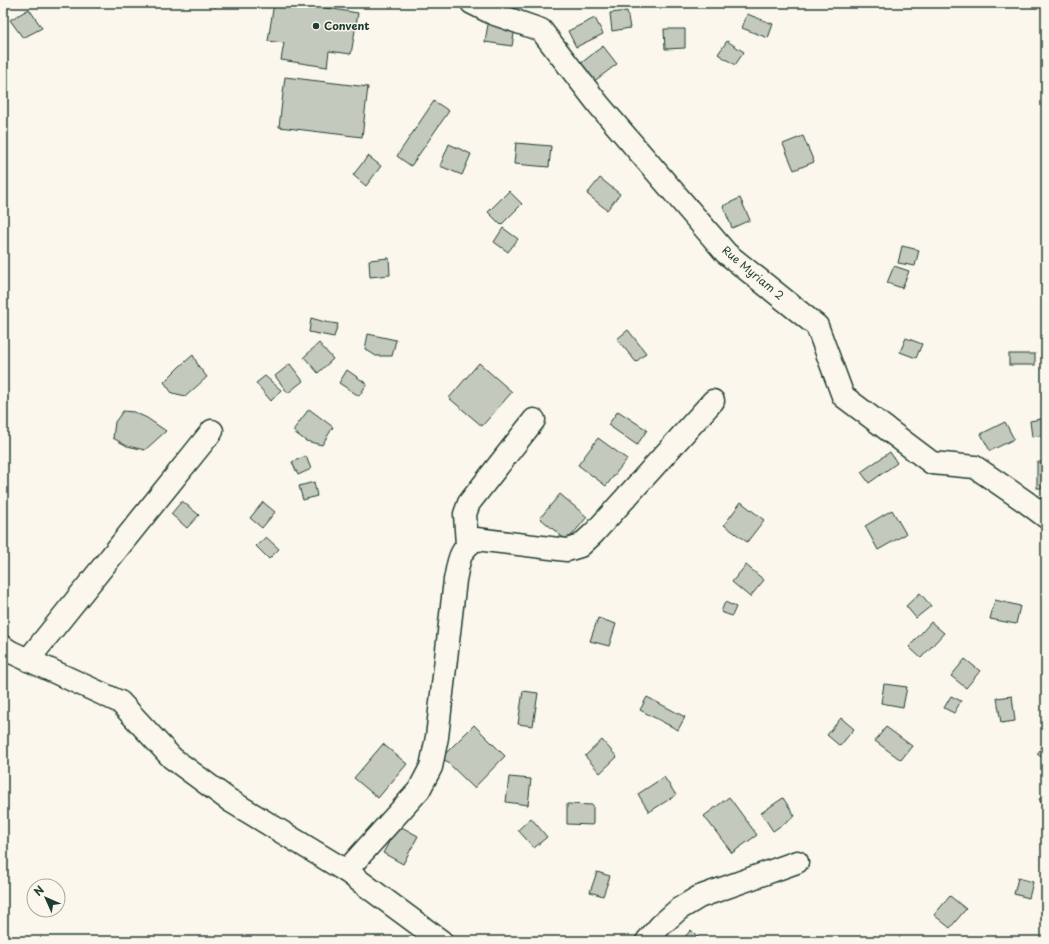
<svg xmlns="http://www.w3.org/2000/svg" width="1049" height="944" font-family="'Playpen Sans',sans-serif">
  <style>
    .building { fill: #c4c9be; stroke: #1f3d34 }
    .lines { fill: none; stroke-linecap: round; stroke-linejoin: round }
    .street-casing { stroke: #1f3d34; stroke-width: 25 }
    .street { stroke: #fbf7ec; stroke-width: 22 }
    .poi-dot { fill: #1f3d34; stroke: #fbf7ec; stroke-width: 1.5 }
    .labels { text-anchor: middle; stroke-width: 3; stroke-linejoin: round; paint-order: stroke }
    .poi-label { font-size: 11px; font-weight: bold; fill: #1f3d34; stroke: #fbf7ec; text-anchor: start }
    .street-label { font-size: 11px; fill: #1f3d34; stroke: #fbf7ec }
  </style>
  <rect width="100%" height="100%" fill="#fbf7ec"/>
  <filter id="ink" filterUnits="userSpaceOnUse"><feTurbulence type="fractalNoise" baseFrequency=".025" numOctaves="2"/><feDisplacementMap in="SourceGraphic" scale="8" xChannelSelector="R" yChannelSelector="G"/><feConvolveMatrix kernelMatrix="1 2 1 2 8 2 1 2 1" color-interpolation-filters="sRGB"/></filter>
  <g filter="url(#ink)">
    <g class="building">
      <path d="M197,3H217L216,7Z"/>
      <path d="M274,3H295L358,13L351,54L329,51L327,67L281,60L284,43L268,41Z"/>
      <path d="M29,9L42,28L23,38L10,20Z"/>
      <path d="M627,11L630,28L612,31L610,13Z"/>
      <path d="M747,14L773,24L768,38L742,28Z"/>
      <path d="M595,18L603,34L576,47L568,31Z"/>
      <path d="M488,24L515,28L512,46L485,42Z"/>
      <path d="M664,29H685V48L665,49Z"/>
      <path d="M727,41L744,52L735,65L718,54Z"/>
      <path d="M603,46L617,64L593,82L580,64Z"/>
      <path d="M285,77L368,87L362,137L279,127Z"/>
      <path d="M434,101L449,111L411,166L397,156Z"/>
      <path d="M803,136L814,162L794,170L783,144Z"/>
      <path d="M516,143L551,146L549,167L514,164Z"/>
      <path d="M449,144L471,154L462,175L440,166Z"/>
      <path d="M368,156L381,166L366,186L353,175Z"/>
      <path d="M600,178L620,194L607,210L587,194Z"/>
      <path d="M509,191L522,204L501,225L488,212Z"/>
      <path d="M740,198L750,220L732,228L723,206Z"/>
      <path d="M503,228L518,239L508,252L494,242Z"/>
      <path d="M902,246L919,250L915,266L898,263Z"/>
      <path d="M389,258L390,275L370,277L369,260Z"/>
      <path d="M894,266L909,271L902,288L887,283Z"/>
      <path d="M311,318L325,322L338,324L334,337L309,332Z"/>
      <path d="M628,330L646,353L636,362L617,339Z"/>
      <path d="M368,334L396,340L392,356H376L365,349Z"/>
      <path d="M906,338L922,344L916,358L900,352Z"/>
      <path d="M319,343L333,359L318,373L304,357Z"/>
      <rect x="1009" y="354" width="26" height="11"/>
      <path d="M193,355L199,367L207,377L186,396L172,393L164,382L179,367Z"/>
      <path d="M479,363L512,392L482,426L449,398Z"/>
      <path d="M290,364L303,381L288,393L275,376Z"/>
      <path d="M347,370L367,384L359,396L339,383Z"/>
      <path d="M265,376L281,390L271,401L256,383Z"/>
      <path d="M309,409L333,427L322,445L306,441L294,432V429Z"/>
      <path d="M123,411L134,412L147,418L166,431L145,450L127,446L113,438L115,422Z"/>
      <path d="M618,411L647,430L637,445L608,425Z"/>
      <path d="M1046,418V435L1032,437L1030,421Z"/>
      <path d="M1005,422L1014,439L990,451L981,434Z"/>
      <path d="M598,438L627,459L606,486L578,465Z"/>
      <path d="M890,452L897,463L869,483L861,472Z"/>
      <path d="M306,456L311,469L298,475L292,462Z"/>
      <rect x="1037" y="462" width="9" height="26"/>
      <path d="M314,482L317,496L303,500L299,486Z"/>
      <path d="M560,494L587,517L567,541L540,518Z"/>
      <path d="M182,501L199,515L187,528L171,514Z"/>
      <path d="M263,502L275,512L262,528L250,518Z"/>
      <path d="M741,502L764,520L747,542L724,525Z"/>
      <path d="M892,510L906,534L878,550L865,526Z"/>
      <path d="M266,537L279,549L269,559L256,546Z"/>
      <path d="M746,565L764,580L750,597L732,582Z"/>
      <path d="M920,593L931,606L916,618L906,606Z"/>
      <path d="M995,600L1020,606L1016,624L990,619Z"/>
      <path d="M725,602L736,607L732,616L721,612Z"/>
      <path d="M598,618L616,624L609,646L590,641Z"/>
      <path d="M931,622L944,633L921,658L909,647Z"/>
      <path d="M965,659L980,671L966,688L951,676Z"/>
      <path d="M884,684L907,687L903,707L881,703Z"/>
      <path d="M523,691L538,693L533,726L518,724Z"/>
      <path d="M951,696L961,701L954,713L944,708Z"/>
      <path d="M1012,696L1015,721L1001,723L997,698Z"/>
      <path d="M647,697L685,717L678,730L640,710Z"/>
      <path d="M841,718L854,729L840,746L827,735Z"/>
      <path d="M474,725L505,756L474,788L442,757Z"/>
      <path d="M886,727L912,746L901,760L875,741Z"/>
      <path d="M602,740L617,757L600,773L585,756Z"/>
      <path d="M1046,742V760L1037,754Z"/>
      <path d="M383,744L407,764L378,798L354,778Z"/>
      <path d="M509,777L531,779L528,805L506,802Z"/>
      <path d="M664,777L676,795L649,812L638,794Z"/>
      <path d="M1046,796V812L1039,799Z"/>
      <path d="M729,797L757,835L732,853L704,816Z"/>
      <path d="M783,798L795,816L773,831L761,813Z"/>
      <path d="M567,804L593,805V825L567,824Z"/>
      <path d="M531,818L547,837L534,848L518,830Z"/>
      <path d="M398,825L418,836L403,864L383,853Z"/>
      <path d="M597,872L610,876L603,896L590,892Z"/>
      <path d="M1018,878L1033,882L1029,898L1014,894Z"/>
      <path d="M950,896L966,909L950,928L934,915Z"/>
      <path d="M691,930L702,941H681Z"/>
    </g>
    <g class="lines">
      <g class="street-casing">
        <g id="street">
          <path d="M472,3L492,13L541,30L599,105L726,253L817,326L843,396L932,463L975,467L1026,502L1046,517"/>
          <path d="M467,545L465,514L469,503L534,420"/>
          <path d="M3,647L11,652L120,702L172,758L229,800L346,871L441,941"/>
          <path d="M28,660L212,431"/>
          <path d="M346,871L419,790L431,767L437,737L455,580C459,561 458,551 476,539L567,550L580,546L594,533L713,401"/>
          <path d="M647,941L661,925L679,909L699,897L797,862"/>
        </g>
      </g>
      <use href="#street" class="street"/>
    </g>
  </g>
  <circle class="poi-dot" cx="316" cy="26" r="4"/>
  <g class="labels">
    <g class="poi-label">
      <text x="324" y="30">Convent</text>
    </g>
    <g class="street-label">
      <text transform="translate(753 273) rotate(40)" y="4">Rue Myriam 2</text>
    </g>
  </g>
  <rect width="1049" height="944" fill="none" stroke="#fbf7ec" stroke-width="16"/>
  <rect x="8" y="8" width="1033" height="928" fill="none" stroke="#1f3d34" stroke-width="1.5" filter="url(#ink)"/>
  <g transform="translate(46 898) rotate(315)"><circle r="19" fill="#fbf7ec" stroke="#a3ada2"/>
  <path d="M0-3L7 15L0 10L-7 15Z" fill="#1f3d34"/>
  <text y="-6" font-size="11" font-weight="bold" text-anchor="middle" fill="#1f3d34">N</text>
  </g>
</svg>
